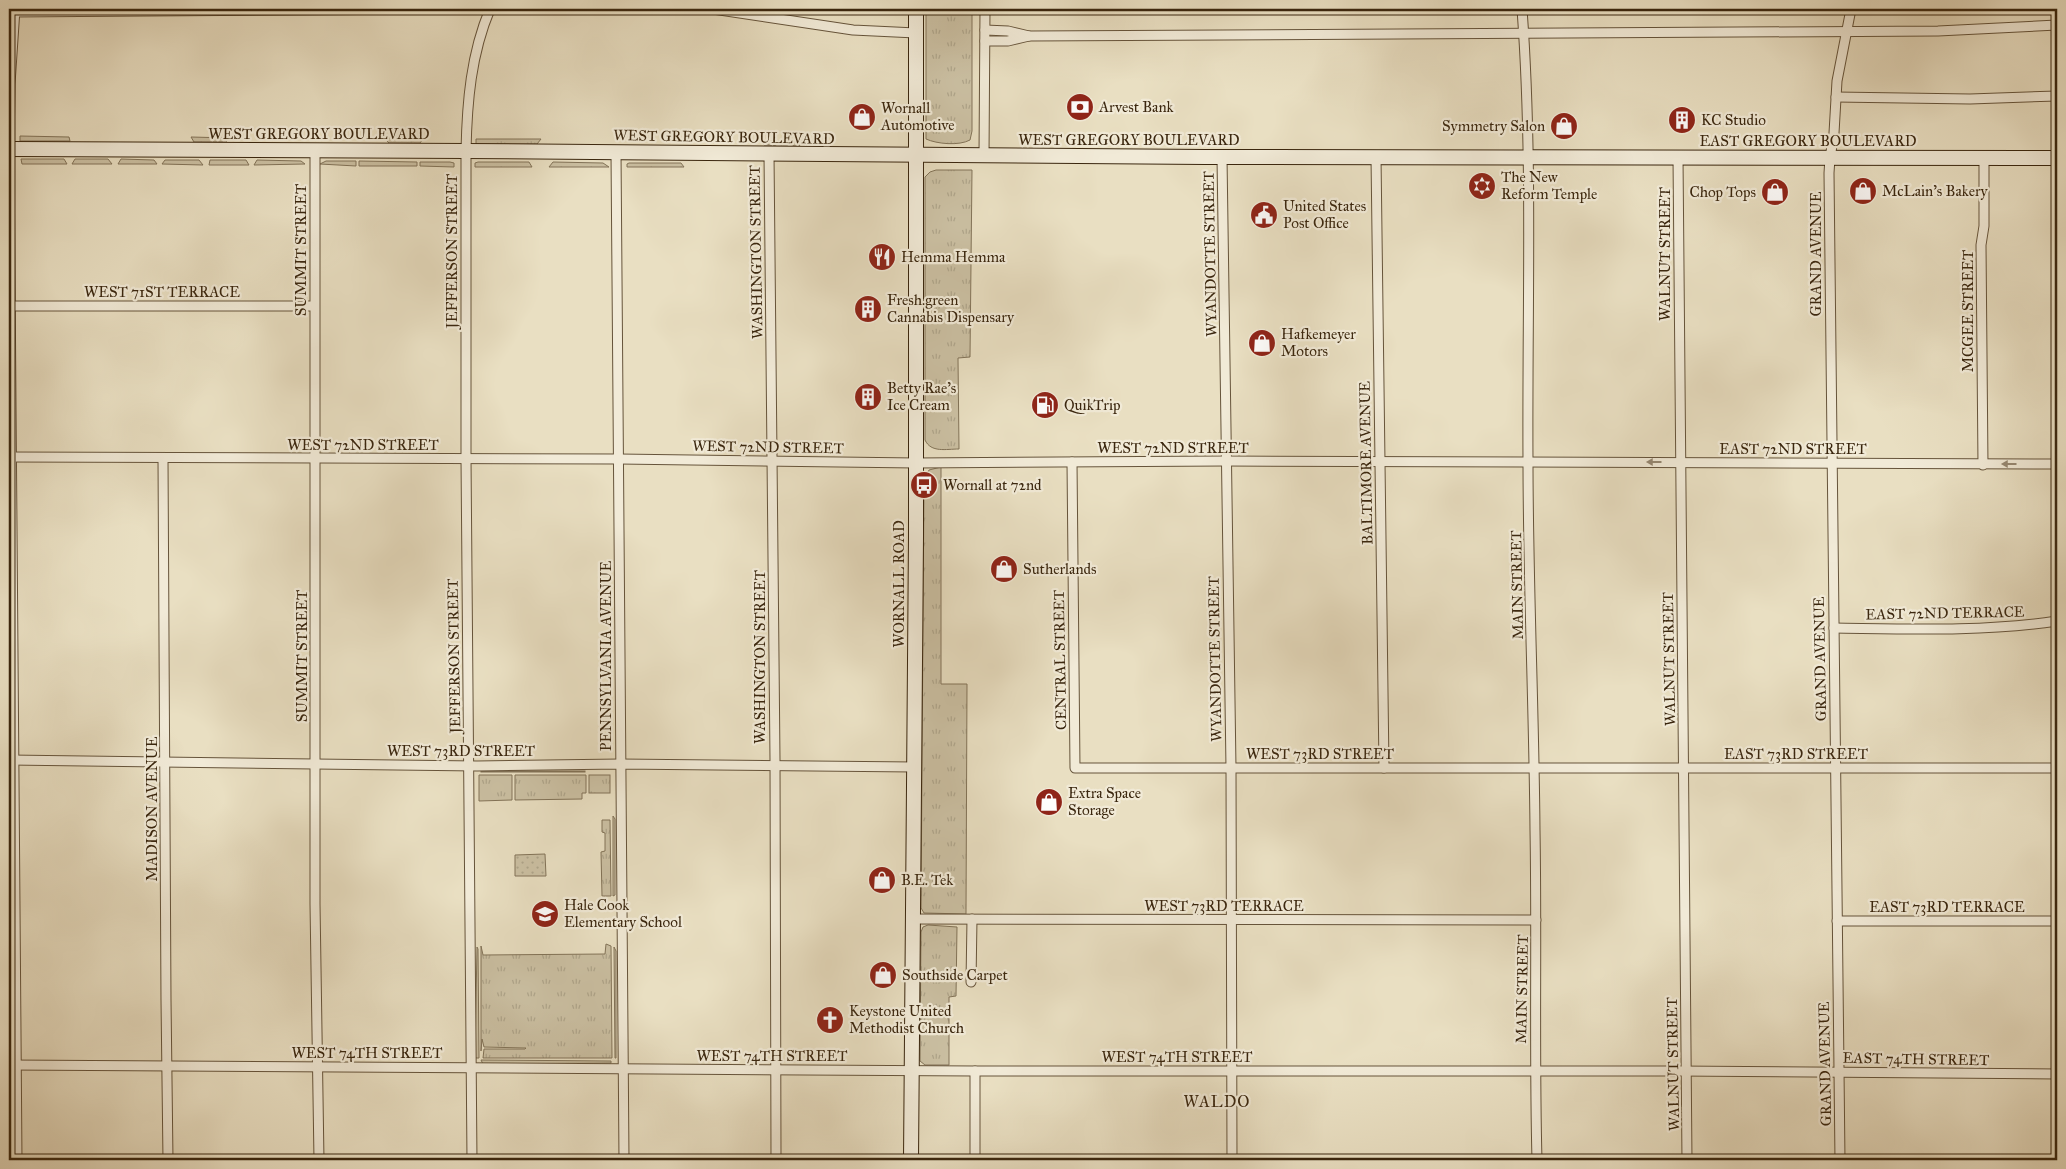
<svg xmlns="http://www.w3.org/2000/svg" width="2066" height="1169" font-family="'IM FELL Great Primer',serif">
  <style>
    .grass { fill: url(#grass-tufts); stroke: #827358 }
    .garden { fill: url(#garden-dots); stroke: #827358 }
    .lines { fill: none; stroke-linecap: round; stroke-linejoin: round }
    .minor-casing { stroke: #66543b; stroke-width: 11 }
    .secondary-casing { stroke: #3a260e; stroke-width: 16 }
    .minor { stroke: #f1ead7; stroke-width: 9 }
    .secondary { stroke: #f1ead7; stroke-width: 14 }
    .oneway { fill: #968872 }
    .labels { text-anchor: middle; stroke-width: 4.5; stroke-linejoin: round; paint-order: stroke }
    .poi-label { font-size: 15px; fill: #3a260e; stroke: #f1ead7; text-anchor: start }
    .street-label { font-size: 15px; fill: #3a260e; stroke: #f1ead7 }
    .neighbourhood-label { font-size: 16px; letter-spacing: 1px; fill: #3a260e; stroke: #f1ead7 }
  </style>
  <defs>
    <pattern id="grass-tufts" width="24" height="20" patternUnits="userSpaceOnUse" patternTransform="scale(1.25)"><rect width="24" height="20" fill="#cbc0a3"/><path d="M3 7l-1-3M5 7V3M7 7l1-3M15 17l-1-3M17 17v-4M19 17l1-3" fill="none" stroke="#afa58b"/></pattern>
    <pattern id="garden-dots" width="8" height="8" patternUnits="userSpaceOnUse" patternTransform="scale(1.25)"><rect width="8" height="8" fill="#cbc0a3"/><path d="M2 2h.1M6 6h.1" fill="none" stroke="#afa58b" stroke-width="1.8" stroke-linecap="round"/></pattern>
  </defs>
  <rect width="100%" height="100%" fill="#e9dfc2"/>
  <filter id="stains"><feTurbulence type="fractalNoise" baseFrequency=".004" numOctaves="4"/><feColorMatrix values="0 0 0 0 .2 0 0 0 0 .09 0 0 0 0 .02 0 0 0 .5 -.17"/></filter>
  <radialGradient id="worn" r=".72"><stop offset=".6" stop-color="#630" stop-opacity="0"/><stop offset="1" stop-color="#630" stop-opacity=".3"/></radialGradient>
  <g class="grass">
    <path d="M926,9H972V131L970,140C959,146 937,144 926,139Z"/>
    <path d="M20,136L69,137L70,141H20Z"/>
    <path d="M191,137L230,138L226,142H194Z"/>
    <path d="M385,139V138L423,139L420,143H389Z"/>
    <path d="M476,139H541L537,144H476Z"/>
    <path d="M761,141H802L799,146L764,145Z"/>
    <path d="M21,159H64L67,164H22Z"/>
    <path d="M75,159H108L112,164H72Z"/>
    <path d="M121,159L154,160L157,164H118Z"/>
    <path d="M165,160H199L203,165L162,164Z"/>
    <path d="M210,160H246L249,165H209Z"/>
    <path d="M257,160L301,161L305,164L254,165Z"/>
    <path d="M326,161H356V166L320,164Z"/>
    <path d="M359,161L417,162V166H359Z"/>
    <path d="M420,162H450L454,163V167L420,166Z"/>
    <path d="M478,162H529L532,167H475V163Z"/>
    <path d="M553,162L603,163L609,167H549Z"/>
    <path d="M629,163H681L684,167H627V164Z"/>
    <path d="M936,170H972L970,357L958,358L959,449C946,449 931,453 925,440V177L930,172Z"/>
    <path d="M941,467V684H967L966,914L924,913L921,908L924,480L929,470Z"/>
    <rect x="481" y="771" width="104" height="1"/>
    <path d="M479,775H512V800L479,801Z"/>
    <path d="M515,775H586V793H582V799L515,800Z"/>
    <rect x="589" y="775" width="21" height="18"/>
    <path d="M613,816L615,819V895L613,896Z"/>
    <path d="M602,820H610L611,896H602L601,852L605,851V833L602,832Z"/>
    <path d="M928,925L957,927L956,996L949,997V1065H925L920,1061L921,932L923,927Z"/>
    <path d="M606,944L611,946L612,1058H483L484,1049H525L526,1048L484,1047L482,1039L481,1051V946L483,955L605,954Z"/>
    <path d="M477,947L478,949L479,1058H476L475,1055Z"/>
    <path d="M614,947L616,951V1058H615Z"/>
    <path d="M481,1060L611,1061V1063L483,1064Z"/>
  </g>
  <path class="garden" d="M545,854L546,876H515V855Z"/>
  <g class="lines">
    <g class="minor-casing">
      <g id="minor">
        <path d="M15,9L10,84L9,149L17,1160"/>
        <path d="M713,9L853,30L916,33"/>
        <path d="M1522,9C1533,159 1527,310 1528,460C1528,583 1534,707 1535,830C1537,940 1534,1050 1537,1160"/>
        <path d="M10,12L430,9"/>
        <path d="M985,30L1008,31L1029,36L1938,31L2057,25"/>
        <path d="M985,41H1008L1029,36"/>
        <path d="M1836,97L1970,99L2057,96"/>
        <path d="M315,151V904L319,1160"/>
        <path d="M616,152L624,1160"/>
        <path d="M769,154L775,759L776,1160"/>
        <path d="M984,156L985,9"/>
        <path d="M1222,157L1231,768L1232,1160"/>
        <path d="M1376,157L1384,768"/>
        <path d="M1678,157L1687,1160"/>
        <path d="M9,306H314"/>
        <path d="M9,457L619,459L916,463L1225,461L2057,464"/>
        <path d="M163,458L166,1000L168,1160"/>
        <path d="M1072,462L1075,768H2057"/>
        <path d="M1983,465L1981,245L1984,226V158"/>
        <path d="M1834,628C1908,629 1983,632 2057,621"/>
        <path d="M9,760L477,766L620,764L914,767"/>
        <path d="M912,919L1536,920"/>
        <path d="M1837,921H2057"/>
        <path d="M971,982L972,919"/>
        <path d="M9,1065L975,1071H1677L2057,1074"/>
        <path d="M975,1071V1160"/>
        <path d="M472,1160L466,458V151C467,102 471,54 490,9"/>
        <path d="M1840,1160L1829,173L1830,158L1834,133L1837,81L1851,9"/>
      </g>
    </g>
    <g class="secondary-casing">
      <g id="secondary">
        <path d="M9,149L466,151L1205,157L2057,158"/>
        <path d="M911,1160L916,537V9"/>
      </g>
    </g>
    <use href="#minor" class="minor"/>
    <use href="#secondary" class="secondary"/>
  </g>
  <defs><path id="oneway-solid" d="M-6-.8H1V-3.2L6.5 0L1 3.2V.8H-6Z" transform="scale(1.25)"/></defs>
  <g class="oneway">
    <use href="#oneway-solid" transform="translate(1654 462) rotate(180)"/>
    <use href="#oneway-solid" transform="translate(2009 464) rotate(180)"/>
  </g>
  <defs>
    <g id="bank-disc" transform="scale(1.4375)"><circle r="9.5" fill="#8f2418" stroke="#f1ead7"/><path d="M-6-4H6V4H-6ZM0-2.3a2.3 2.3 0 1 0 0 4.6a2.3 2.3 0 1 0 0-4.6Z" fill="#fff"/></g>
    <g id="shop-disc" transform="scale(1.4375)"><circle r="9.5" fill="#8f2418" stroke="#f1ead7"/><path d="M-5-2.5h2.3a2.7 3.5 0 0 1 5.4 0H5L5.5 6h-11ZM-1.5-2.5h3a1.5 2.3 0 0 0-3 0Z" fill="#fff"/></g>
    <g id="building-disc" transform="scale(1.4375)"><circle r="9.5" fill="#8f2418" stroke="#f1ead7"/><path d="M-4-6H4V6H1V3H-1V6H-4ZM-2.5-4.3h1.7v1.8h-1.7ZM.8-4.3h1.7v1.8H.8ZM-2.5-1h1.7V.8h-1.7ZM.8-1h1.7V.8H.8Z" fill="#fff"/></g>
    <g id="synagogue-disc" transform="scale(1.4375)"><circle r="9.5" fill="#8f2418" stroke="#f1ead7"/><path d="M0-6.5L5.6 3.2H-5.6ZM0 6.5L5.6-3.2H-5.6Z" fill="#fff"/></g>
    <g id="civic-disc" transform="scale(1.4375)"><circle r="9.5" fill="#8f2418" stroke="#f1ead7"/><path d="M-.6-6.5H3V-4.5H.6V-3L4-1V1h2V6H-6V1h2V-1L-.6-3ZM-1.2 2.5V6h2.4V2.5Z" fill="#fff"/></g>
    <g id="restaurant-disc" transform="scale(1.4375)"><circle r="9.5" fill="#8f2418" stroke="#f1ead7"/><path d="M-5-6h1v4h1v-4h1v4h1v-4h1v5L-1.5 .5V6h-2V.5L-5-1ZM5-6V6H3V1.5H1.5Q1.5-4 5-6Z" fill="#fff"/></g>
    <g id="fuel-disc" transform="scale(1.4375)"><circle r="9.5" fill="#8f2418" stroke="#f1ead7"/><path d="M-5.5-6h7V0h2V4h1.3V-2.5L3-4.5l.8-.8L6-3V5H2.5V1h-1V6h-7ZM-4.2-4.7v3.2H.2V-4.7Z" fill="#fff"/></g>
    <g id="bus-disc" transform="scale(1.4375)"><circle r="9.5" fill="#8f2418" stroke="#f1ead7"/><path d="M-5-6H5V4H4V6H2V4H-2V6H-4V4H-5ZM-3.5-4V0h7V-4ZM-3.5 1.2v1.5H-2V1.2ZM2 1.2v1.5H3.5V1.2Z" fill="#fff"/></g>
    <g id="school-disc" transform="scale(1.4375)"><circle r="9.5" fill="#8f2418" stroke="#f1ead7"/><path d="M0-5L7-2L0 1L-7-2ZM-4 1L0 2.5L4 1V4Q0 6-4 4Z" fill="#fff"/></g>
    <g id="church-disc" transform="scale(1.4375)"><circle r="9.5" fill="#8f2418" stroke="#f1ead7"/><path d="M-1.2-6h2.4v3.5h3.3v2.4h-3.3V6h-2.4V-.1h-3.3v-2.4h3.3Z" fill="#fff"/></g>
  </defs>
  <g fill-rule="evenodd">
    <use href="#bank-disc" x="1080" y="107"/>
    <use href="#shop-disc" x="862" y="117"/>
    <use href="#building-disc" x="1682" y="120"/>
    <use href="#shop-disc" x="1564" y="126"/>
    <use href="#synagogue-disc" x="1482" y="186"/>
    <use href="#shop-disc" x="1863" y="191"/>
    <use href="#shop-disc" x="1775" y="192"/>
    <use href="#civic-disc" x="1264" y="215"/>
    <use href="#restaurant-disc" x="882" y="257"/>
    <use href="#building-disc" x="868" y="309"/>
    <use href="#shop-disc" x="1262" y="343"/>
    <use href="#building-disc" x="868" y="397"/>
    <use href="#fuel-disc" x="1045" y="405"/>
    <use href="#bus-disc" x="924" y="485"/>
    <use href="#shop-disc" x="1004" y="569"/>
    <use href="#shop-disc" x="1049" y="802"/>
    <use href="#shop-disc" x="882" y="880"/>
    <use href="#school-disc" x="545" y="914"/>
    <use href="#shop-disc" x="883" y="975"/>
    <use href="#church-disc" x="830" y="1020"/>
  </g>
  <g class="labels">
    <g class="poi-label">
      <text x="1099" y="112">Arvest Bank</text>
      <text x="881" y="113">Wornall<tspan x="881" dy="17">Automotive</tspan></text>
      <text x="1701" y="125">KC Studio</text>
      <text x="1545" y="131" text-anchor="end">Symmetry Salon</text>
      <text x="1501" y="182">The New<tspan x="1501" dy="17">Reform Temple</tspan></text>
      <text x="1882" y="196">McLain's Bakery</text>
      <text x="1756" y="197" text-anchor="end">Chop Tops</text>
      <text x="1283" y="211">United States<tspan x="1283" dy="17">Post Office</tspan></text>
      <text x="901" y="262">Hemma Hemma</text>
      <text x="887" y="305">Fresh.green<tspan x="887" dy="17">Cannabis Dispensary</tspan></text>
      <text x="1281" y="339">Hafkemeyer<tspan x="1281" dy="17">Motors</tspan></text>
      <text x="887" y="393">Betty Rae's<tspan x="887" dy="17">Ice Cream</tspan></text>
      <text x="1064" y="410">QuikTrip</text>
      <text x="943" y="490">Wornall at 72nd</text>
      <text x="1023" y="574">Sutherlands</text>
      <text x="1068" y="798">Extra Space<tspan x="1068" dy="17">Storage</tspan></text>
      <text x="901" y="885">B.E. Tek</text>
      <text x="564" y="910">Hale Cook<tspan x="564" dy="17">Elementary School</tspan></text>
      <text x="902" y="980">Southside Carpet</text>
      <text x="849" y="1016">Keystone United<tspan x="849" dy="17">Methodist Church</tspan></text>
    </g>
    <g class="street-label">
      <text x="319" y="139">WEST GREGORY BOULEVARD</text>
      <text transform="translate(724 137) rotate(1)" y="5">WEST GREGORY BOULEVARD</text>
      <text x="1129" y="145">WEST GREGORY BOULEVARD</text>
      <text x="1808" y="146">EAST GREGORY BOULEVARD</text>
      <text transform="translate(301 250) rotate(-90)" y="5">SUMMIT STREET</text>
      <text transform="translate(452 251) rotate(-90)" y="5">JEFFERSON STREET</text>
      <text transform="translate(756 252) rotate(-91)" y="5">WASHINGTON STREET</text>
      <text transform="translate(1210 254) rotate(-91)" y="5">WYANDOTTE STREET</text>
      <text transform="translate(1665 254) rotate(-90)" y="5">WALNUT STREET</text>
      <text transform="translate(1816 254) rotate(-90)" y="5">GRAND AVENUE</text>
      <text x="162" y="297">WEST 71ST TERRACE</text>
      <text transform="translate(1968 311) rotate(-90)" y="5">MCGEE STREET</text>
      <text x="363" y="450">WEST 72ND STREET</text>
      <text transform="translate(768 447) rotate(1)" y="5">WEST 72ND STREET</text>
      <text x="1173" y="453">WEST 72ND STREET</text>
      <text x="1793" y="454">EAST 72ND STREET</text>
      <text transform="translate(1366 463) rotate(-91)" y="5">BALTIMORE AVENUE</text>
      <text transform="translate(899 584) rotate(-90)" y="5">WORNALL ROAD</text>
      <text transform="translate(1517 585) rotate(-91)" y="5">MAIN STREET</text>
      <text transform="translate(1945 613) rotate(-1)" y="5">EAST 72ND TERRACE</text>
      <text transform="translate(302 656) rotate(-90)" y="5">SUMMIT STREET</text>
      <text transform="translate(454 656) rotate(-91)" y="5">JEFFERSON STREET</text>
      <text transform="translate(606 656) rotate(-90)" y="5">PENNSYLVANIA AVENUE</text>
      <text transform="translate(760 657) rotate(-90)" y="5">WASHINGTON STREET</text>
      <text transform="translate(1215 659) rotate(-91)" y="5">WYANDOTTE STREET</text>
      <text transform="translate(1669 659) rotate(-91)" y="5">WALNUT STREET</text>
      <text transform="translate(1820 659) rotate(-91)" y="5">GRAND AVENUE</text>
      <text transform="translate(1060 660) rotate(-91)" y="5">CENTRAL STREET</text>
      <text x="461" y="756">WEST 73RD STREET</text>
      <text x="1320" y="759">WEST 73RD STREET</text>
      <text x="1796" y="759">EAST 73RD STREET</text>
      <text transform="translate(152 809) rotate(-90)" y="5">MADISON AVENUE</text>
      <text x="1224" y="911">WEST 73RD TERRACE</text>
      <text x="1947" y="912">EAST 73RD TERRACE</text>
      <text transform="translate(1522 989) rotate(-89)" y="5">MAIN STREET</text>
      <text x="367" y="1058">WEST 74TH STREET</text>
      <text x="772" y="1061">WEST 74TH STREET</text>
      <text x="1177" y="1062">WEST 74TH STREET</text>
      <text transform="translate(1916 1059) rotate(1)" y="5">EAST 74TH STREET</text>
      <text transform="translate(1673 1064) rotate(-91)" y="5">WALNUT STREET</text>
      <text transform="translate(1825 1064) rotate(-91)" y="5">GRAND AVENUE</text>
    </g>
    <g class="neighbourhood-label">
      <text x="1217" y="1107">WALDO</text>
    </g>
  </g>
  <rect width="2066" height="1169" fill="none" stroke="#e9dfc2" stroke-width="30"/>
  <rect x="10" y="10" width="2046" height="1149" fill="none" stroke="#3a260e" stroke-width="2.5"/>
  <rect x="15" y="15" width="2036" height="1139" fill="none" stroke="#3a260e"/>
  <rect width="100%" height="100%" filter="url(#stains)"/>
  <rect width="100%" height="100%" fill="url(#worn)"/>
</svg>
